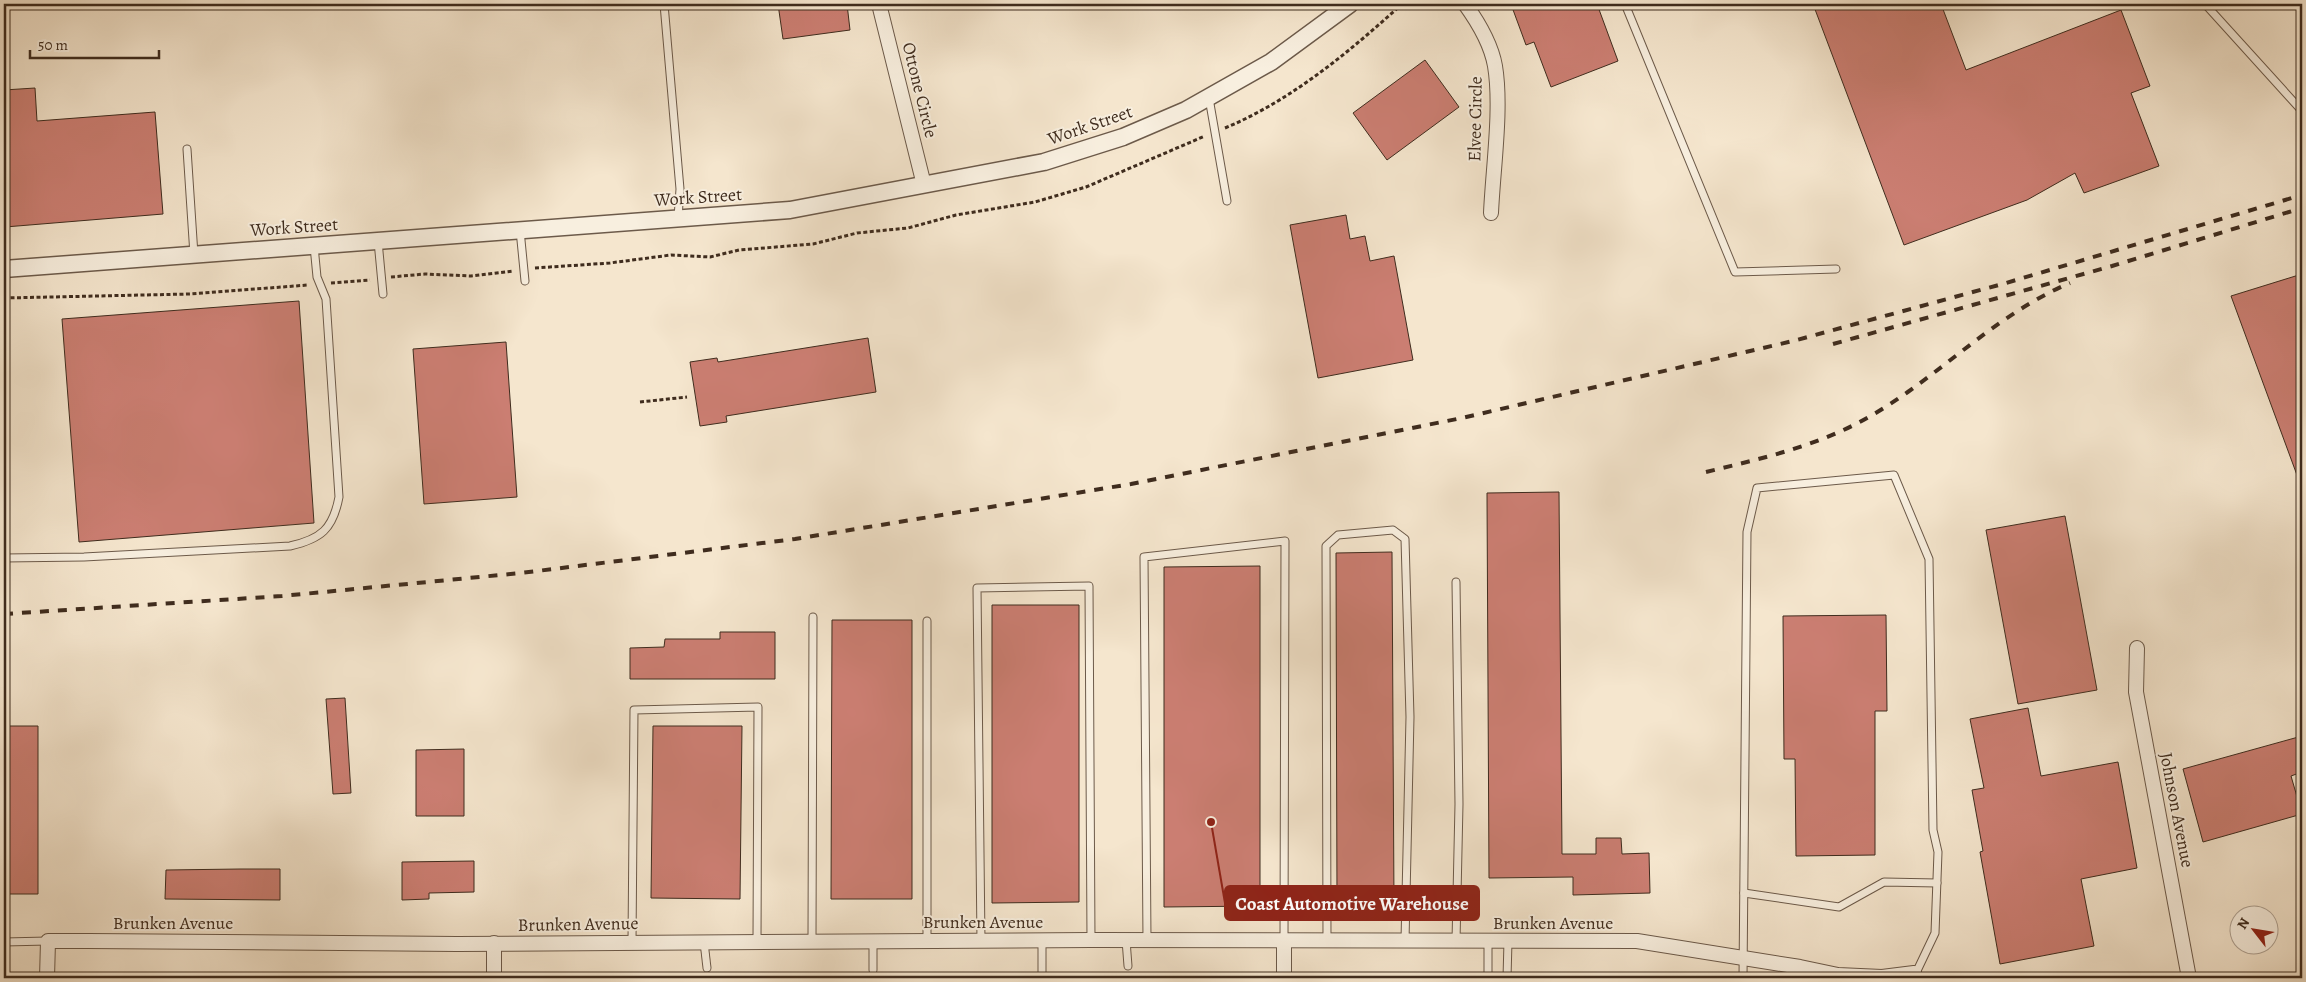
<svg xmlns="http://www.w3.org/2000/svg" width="2306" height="982" font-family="Alegreya,serif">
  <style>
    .building { fill: #cb7e72; stroke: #3f2c1e }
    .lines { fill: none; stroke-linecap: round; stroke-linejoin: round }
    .service-casing { stroke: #6c5a4a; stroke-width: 9 }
    .minor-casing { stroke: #6c5a4a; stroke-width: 16 }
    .tertiary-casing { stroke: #6c5a4a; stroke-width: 19 }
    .path { stroke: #3f2c1e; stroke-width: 3; stroke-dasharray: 4 2.5; stroke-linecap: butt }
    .service { stroke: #f8efdf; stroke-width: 7 }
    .minor { stroke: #f8efdf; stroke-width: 14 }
    .tertiary { stroke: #f8efdf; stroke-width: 16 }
    .rail { stroke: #3f2c1e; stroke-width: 4; stroke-dasharray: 9 9; stroke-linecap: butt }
    .labels { text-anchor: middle; stroke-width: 4; stroke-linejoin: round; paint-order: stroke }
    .street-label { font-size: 18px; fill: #3f2c1e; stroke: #f8efdf }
    .leader { fill: none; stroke: #8f2418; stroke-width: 2 }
    .callout-dot { fill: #8f2418; stroke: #f8efdf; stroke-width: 2 }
    .callout { fill: #8f2418; stroke: #8f2418; stroke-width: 2 }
    .callout-label { font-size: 19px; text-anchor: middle; font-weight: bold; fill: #fff }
  </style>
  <rect width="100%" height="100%" fill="#f5e6ce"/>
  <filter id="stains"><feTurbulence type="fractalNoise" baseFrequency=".004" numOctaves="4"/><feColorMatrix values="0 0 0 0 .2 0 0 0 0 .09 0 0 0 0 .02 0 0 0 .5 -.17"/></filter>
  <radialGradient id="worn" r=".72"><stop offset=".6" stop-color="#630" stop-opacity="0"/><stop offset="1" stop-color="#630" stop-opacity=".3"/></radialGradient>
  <g class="building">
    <path d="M778,4H847L850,30L783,39Z"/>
    <path d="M1522,4H1597L1618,61L1551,87L1534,42L1526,45L1512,7Z"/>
    <path d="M1813,4H1941L1966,70L2121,10L2150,86L2131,93L2159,166L2084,193L2075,173L2027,200L1904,245Z"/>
    <path d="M1425,60L1459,107L1387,160L1353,113Z"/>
    <path d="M35,88L37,121L155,112L163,214L5,227L4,90Z"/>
    <path d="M1346,215L1350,239L1365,236L1370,261L1394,256L1413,360L1318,378L1290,225Z"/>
    <path d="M2302,274V486H2301L2231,296Z"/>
    <path d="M299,301L314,523L79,542L62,319Z"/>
    <path d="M868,338L876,392L726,416L727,422L700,426L690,362L717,358L718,362Z"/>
    <path d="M506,342L517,497L424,504L413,349Z"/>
    <path d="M1559,492L1562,854H1596V838H1621L1622,854L1649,853L1650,893L1573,895V877L1489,878L1487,493Z"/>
    <path d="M2065,516L2097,690L2018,704L1986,530Z"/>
    <path d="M1392,552L1394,904H1337L1336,553Z"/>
    <path d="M1260,566V906L1164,907V567Z"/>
    <path d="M992,605H1079V902L992,903Z"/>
    <path d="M1886,615L1887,711H1875V855L1796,856L1795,759H1784L1783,616Z"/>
    <path d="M832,620H912V899H831Z"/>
    <path d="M720,632H775V679H630V648L664,647L665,639H720Z"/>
    <path d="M345,698L351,793L333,794L326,699Z"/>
    <path d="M2028,708L2041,776L2118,762L2137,868L2081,879L2094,946L2000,964L1980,852L1983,851L1972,790L1984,788L1970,719Z"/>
    <path d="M6,726H38V894H5Z"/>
    <path d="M653,726H742L740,899L651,898Z"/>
    <path d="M2302,736V772L2291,776L2302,814L2203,842L2183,769Z"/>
    <path d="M464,749V816H416V750Z"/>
    <path d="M474,861V892L429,893V899L402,900V862Z"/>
    <path d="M240,869H280V900L165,899L166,870Z"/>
  </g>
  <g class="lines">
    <g class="service-casing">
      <g id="service">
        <path d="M664,4L680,189L678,218"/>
        <path d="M1625,4L1735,272L1836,269"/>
        <path d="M2205,4L2302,111"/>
        <path d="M1209,98L1227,201"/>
        <path d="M187,149L194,255"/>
        <path d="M520,230L525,281"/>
        <path d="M378,241L383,294"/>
        <path d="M4,558L84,557L290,546C321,539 333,529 339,497L326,299L317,277L314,246"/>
        <path d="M927,621V941"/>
        <path d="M1744,893L1839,907L1884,882L1937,883"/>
        <path d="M1042,940V978"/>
        <path d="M1126,940L1128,966"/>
        <path d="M1147,940L1144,557L1285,541L1284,941"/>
        <path d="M812,941L813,617"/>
        <path d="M981,941L977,588L1089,586L1091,940"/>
        <path d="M1327,941L1326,546L1338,535L1393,530L1405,539L1410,717L1405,941"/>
        <path d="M1456,941L1459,804L1456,582"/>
        <path d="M4,942L48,941"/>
        <path d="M632,942L634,710L758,707L757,941"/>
        <path d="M704,942L707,968"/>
        <path d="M873,970V941"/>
        <path d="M1488,978V941"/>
        <path d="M1507,978L1508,941"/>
        <path d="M1743,978L1747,532L1757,488L1894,475L1929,559L1933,830L1938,852L1935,933L1915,975"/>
      </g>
    </g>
    <g class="minor-casing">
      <g id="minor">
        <path d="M879,4L924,185"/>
        <path d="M1465,4C1478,22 1491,43 1495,66C1502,108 1493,168 1491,213"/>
        <path d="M2137,648L2136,692L2189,978"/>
        <path d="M1284,941V978"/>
        <path d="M494,943V978"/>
        <path d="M47,978L48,941H88L457,944L1091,940L1637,941L1800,967L1838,975L1882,977L1914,973"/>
      </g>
    </g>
    <g class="tertiary-casing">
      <path id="tertiary" d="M4,269L790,210L1044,162L1123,137L1186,110L1271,62L1350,4"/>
    </g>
    <g class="path">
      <path d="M1225,128C1292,100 1349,52 1402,4"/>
      <path d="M535,268L610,263L671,255L710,257L739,250L813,244L857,233L908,228L956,215L1035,202L1086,187L1205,136"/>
      <path d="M391,277L425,274L471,276L514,271"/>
      <path d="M331,283L370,280"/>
      <path d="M4,298L190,294L308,285"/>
      <path d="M640,402L687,397"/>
    </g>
    <use href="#service" class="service"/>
    <use href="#minor" class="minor"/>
    <use href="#tertiary" class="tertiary"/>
    <g class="rail">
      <path d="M1833,344L2112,266L2302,208"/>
      <path d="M1706,472C1764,458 1822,445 1874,414C1942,374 1996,314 2070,283"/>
      <path d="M4,614L282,596L521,573L795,539L1131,484L1462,418L1793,341L2006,283L2302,195"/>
    </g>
  </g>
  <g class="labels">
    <g class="street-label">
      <text transform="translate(920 90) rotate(76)" y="6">Ottone Circle</text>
      <text transform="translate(1475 119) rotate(-89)" y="6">Elvee Circle</text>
      <text transform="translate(1090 125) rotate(-19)" y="6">Work Street</text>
      <text transform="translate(698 197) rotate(-4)" y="6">Work Street</text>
      <text transform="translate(294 227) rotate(-4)" y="6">Work Street</text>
      <text transform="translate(2177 810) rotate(79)" y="6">Johnson Avenue</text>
      <text x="983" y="928">Brunken Avenue</text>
      <text x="173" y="929">Brunken Avenue</text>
      <text x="1553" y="929">Brunken Avenue</text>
      <text transform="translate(578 924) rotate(-1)" y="6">Brunken Avenue</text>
    </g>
  </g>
  <path class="leader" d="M1211 822L1225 903"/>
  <circle class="callout-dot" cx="1211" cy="822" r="5"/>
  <rect class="callout" x="1225" y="886" width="254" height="34" rx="5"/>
  <g class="callout-label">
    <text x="1352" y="910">Coast Automotive Warehouse</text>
  </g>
  <rect width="2306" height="982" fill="none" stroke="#f5e6ce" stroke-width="20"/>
  <rect x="5" y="5" width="2296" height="972" fill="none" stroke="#3f2c1e" stroke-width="2.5"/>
  <rect x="10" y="10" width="2286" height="962" fill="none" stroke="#3f2c1e"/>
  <g transform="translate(2254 930) rotate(301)"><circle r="24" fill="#f8efdf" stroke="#aea192"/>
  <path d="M0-4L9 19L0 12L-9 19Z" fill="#8f2418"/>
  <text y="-8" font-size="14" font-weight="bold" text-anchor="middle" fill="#3f2c1e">N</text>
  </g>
  <path d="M30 50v8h129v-8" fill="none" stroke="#3f2c1e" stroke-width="2.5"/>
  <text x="38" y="50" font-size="15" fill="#3f2c1e" stroke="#f8efdf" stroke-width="4" paint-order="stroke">50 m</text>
  <rect width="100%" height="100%" filter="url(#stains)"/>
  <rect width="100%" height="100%" fill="url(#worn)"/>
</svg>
